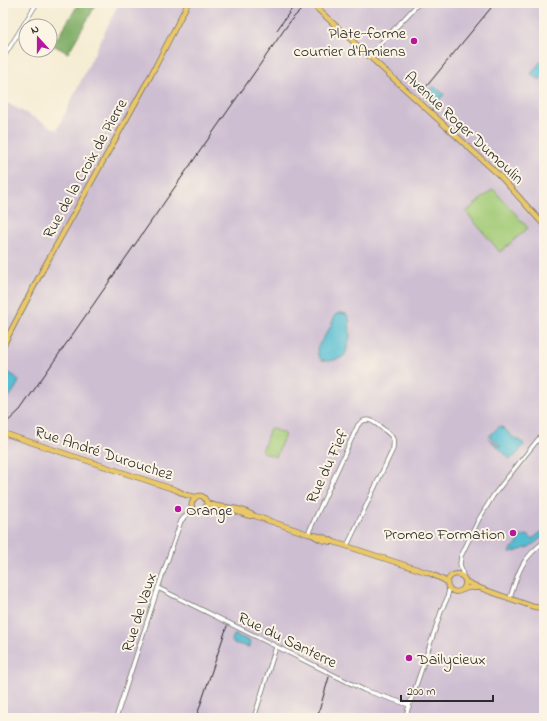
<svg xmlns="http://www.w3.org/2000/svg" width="547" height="721" font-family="'Indie Flower',sans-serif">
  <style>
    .industrial { fill: #cebed2 }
    .green { fill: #a1ca76; stroke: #667a50 }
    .forest { fill: #80ae67; stroke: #566c49 }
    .water { fill: #55bdd3; stroke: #40747f }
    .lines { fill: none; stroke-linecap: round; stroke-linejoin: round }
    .minor-casing { stroke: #726f66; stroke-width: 5 }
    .major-casing { stroke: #726f66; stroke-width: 6 }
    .minor { stroke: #fff; stroke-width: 3.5 }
    .major { stroke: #eac769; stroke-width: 4.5 }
    .rail { stroke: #2b2b2b; stroke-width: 1 }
    .poi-dot { fill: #b5179e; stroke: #fcf5e5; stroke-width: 1.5 }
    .labels { text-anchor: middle; stroke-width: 4; stroke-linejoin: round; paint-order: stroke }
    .poi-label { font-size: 16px; fill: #2b2b2b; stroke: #fcf5e5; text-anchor: end }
    .street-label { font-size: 16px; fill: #2b2b2b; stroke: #fcf5e5 }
  </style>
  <rect width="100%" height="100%" fill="#fcf5e5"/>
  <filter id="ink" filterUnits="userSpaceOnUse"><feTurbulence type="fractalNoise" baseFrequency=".025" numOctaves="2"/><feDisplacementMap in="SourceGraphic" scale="8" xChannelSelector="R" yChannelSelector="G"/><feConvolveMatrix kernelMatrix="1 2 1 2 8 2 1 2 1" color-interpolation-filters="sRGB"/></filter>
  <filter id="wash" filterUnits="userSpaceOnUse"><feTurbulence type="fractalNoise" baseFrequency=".012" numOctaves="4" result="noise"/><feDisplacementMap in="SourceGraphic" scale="16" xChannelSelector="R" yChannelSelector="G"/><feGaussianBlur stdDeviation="0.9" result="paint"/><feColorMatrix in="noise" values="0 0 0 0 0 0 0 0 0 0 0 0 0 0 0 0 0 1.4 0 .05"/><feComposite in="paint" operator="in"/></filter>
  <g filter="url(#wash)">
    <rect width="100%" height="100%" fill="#f5ecd3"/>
    <path class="industrial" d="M119,3H544V718H7L3,717V110L7,103L57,130Z"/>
    <g class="green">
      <path d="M493,189L528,228L500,252L466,212Z"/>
      <path d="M270,428L285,434L276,457L262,452Z"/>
    </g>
    <path class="forest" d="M79,3H97L68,53L53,45Z"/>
    <g class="water">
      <path d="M544,57V74L540,80L531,74Z"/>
      <path d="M433,86L444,94L435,105L424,97Z"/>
      <path d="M339,313H342L346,314L349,318L350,336L346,352L344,356L341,358L330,361L321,360L318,355L317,348L331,326L335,315Z"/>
      <path d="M8,373C12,374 17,377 19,381C16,388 10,398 3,401C3,391 1,380 8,373Z"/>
      <path d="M500,426L502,427L513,437L523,443L524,445L515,456L510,459L488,438L500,447L501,446L489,436Z"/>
      <path d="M544,530V536L529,547L511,553H509L510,550L517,544L520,537L523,536L528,535L532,539Z"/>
      <path d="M234,635H236L249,641L250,643L249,647L233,643L232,640Z"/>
    </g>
  </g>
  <g filter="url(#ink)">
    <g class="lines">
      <g class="minor-casing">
        <g id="minor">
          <path d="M369,56L419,3"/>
          <path d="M3,58L37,3"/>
          <path d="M308,534L358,425C368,415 374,422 383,429C387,432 391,434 393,439C394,442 393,445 393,449L347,546"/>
          <path d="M463,576L460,564L461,556L479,519L493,496L503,483L544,432"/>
          <path d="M158,588L364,690L409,705"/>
          <path d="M510,598C518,573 521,559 544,542"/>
          <path d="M116,718L158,588L181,521L190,511L192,507"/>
          <path d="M254,718L276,647"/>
          <path d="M405,718L442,609L447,599L449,589"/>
        </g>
      </g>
      <g class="major-casing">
        <g id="major">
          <path d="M311,3L500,176L544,225"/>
          <path d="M3,346L42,271L151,75L188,3"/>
          <path d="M3,433L176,490L186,495L195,497"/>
          <path d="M207,503C219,508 226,506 237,509C243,510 249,513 255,516L308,534C317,536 326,536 334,542L429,573L444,580L447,583"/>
          <path d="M205,510L206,508L207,503C200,483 182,510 198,512C201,512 212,508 217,507"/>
          <path d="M232,510L246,515L251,516"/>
          <path d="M314,536C320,540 326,542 333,542"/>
          <path d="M465,581L480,588L534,607L544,608"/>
          <path d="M463,589C468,582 465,576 457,574C447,575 443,587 453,591C458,594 462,589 468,588C471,587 474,588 477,588"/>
        </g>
      </g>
      <use href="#minor" class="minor"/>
      <use href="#major" class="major"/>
      <g class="rail">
        <path d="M277,30L296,3"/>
        <path d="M421,93L495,3"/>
        <path d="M3,426L20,410L27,400L284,30L292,19L308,3"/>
        <path d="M196,718L227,626"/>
        <path d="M317,718L329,677"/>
      </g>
    </g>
  </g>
  <g class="poi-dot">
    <circle cx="414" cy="41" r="4"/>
    <circle cx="178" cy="509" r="4"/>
    <circle cx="513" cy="533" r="4"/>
    <circle cx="409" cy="658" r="4"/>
  </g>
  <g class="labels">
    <g class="poi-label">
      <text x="406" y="38">Plate-forme<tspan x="406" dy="18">courrier d'Amiens</tspan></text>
      <text x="186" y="515" text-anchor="start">Orange</text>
      <text x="505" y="539">Promeo Formation</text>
      <text x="417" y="664" text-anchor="start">Dailycieux</text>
    </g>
    <g class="street-label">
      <text transform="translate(465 127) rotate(43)" y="6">Avenue Roger Dumoulin</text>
      <text transform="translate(84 168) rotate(-61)" y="6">Rue de la Croix de Pierre</text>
      <text transform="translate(104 452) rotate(18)" y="6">Rue André Durouchez</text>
      <text transform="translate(326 466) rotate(-65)" y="6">Rue du Fief</text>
      <text transform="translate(138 612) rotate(-72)" y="6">Rue de Vaux</text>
      <text transform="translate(288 639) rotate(26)" y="6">Rue du Santerre</text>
    </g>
  </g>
  <rect width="547" height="721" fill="none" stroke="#fcf5e5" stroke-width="16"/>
  <g transform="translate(38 38) rotate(339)"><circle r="19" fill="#fcf5e5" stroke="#a8a49b"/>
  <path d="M0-3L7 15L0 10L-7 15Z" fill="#b5179e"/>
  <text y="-6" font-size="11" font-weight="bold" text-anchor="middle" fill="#2b2b2b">N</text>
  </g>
  <path d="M401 695v6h92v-6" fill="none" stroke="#2b2b2b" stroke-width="2"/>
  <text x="407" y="695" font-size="12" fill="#2b2b2b" stroke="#fcf5e5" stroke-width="3" paint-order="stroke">200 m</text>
</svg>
